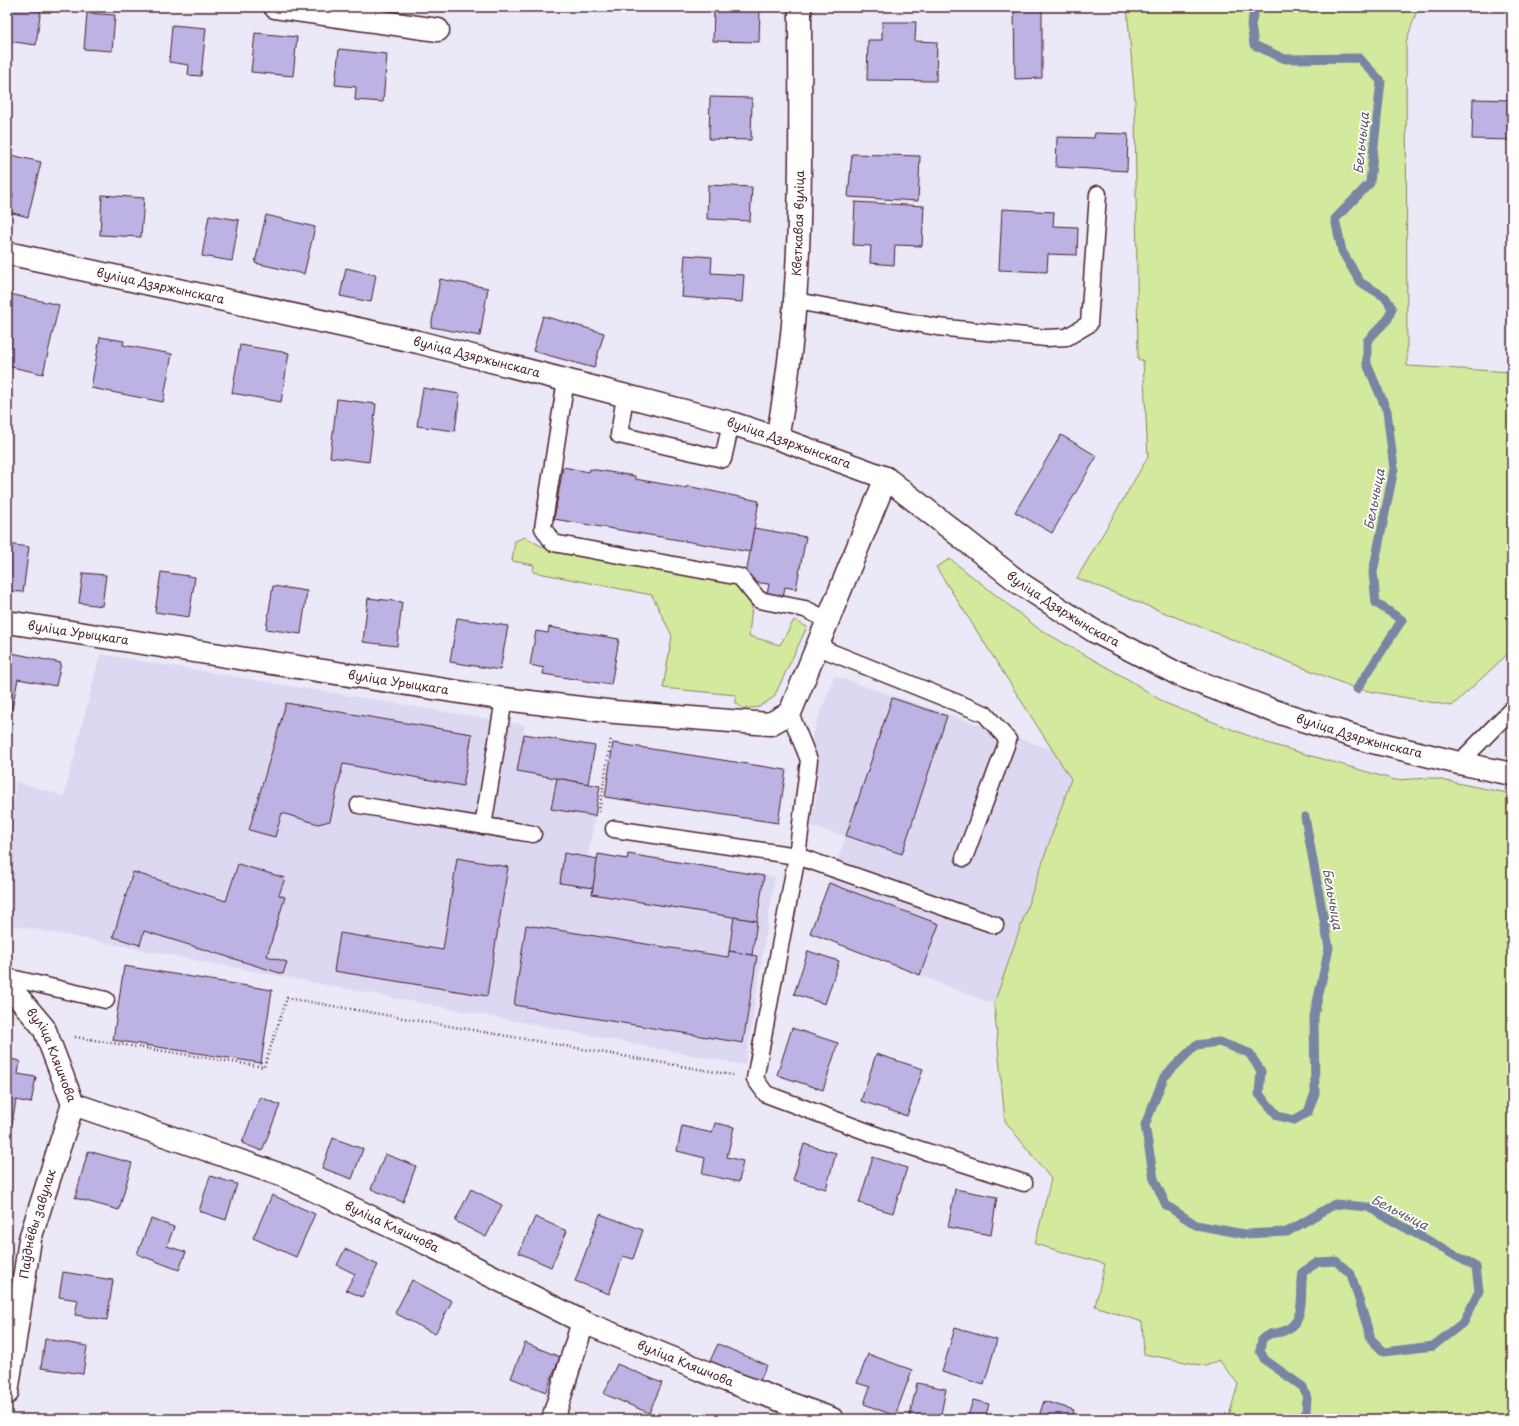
<svg xmlns="http://www.w3.org/2000/svg" width="1519" height="1426" font-family="'Playpen Sans',sans-serif">
  <style>
    .built { fill: #ddd8f1 }
    .green { fill: #d2e99e; stroke: #8e8464 }
    .lines { fill: none; stroke-linecap: round; stroke-linejoin: round }
    .stream { stroke: #7886a4; stroke-width: 9 }
    .building { fill: #bcb2e3; stroke: #4a1f2b }
    .service-casing { stroke: #4a1f2b; stroke-width: 19 }
    .minor-casing { stroke: #4a1f2b; stroke-width: 25 }
    .tertiary-casing { stroke: #4a1f2b; stroke-width: 25 }
    .path { stroke: #4a1f2b; stroke-width: 2.5; stroke-dasharray: 1 3; stroke-linecap: butt }
    .service { stroke: #fff; stroke-width: 16 }
    .minor { stroke: #fff; stroke-width: 22 }
    .tertiary { stroke: #fff; stroke-width: 22 }
    .labels { text-anchor: middle; stroke-width: 3.5; stroke-linejoin: round; paint-order: stroke }
    .street-label { font-size: 12px; fill: #4a1f2b; stroke: #fff }
    .water-label { font-size: 13px; font-style: italic; fill: #615367; stroke: #fff }
  </style>
  <rect width="100%" height="100%" fill="#ebe8f7"/>
  <filter id="ink" filterUnits="userSpaceOnUse"><feTurbulence type="fractalNoise" baseFrequency=".025" numOctaves="2"/><feDisplacementMap in="SourceGraphic" scale="8" xChannelSelector="R" yChannelSelector="G"/><feConvolveMatrix kernelMatrix="1 2 1 2 8 2 1 2 1" color-interpolation-filters="sRGB"/></filter>
  <g filter="url(#ink)">
    <g class="built">
      <path d="M100,654L525,725L517,771L557,778L552,809L595,816L588,857L598,859V854L627,858L628,854L775,877L745,1065L7,924V830L16,782L64,796Z"/>
      <path d="M834,676L1078,758L994,1004L810,933L846,836L810,826L819,786L811,750L812,736Z"/>
    </g>
    <g class="green">
      <path d="M1127,7H1418L1406,42L1407,366L1512,372V650L1452,706L1357,689L1077,578L1148,457L1143,360H1138L1135,102Z"/>
      <path d="M525,537L550,551L734,583L752,606L749,636L780,645L794,620L807,627L774,697L759,707L743,709L736,703V695L663,688L672,636L652,595L533,572L534,565L512,561L515,541Z"/>
      <path d="M950,559L1039,629L1131,681L1165,703L1267,743L1395,780L1431,778L1512,794V1419H1228L1238,1384L1219,1360L1206,1366L1144,1354L1142,1322L1095,1306L1105,1264L1035,1244L1051,1179L1005,1121L994,1004L1071,779L936,567Z"/>
    </g>
    <g class="lines">
      <g class="stream">
        <path d="M1255,7L1251,25L1254,45L1285,59L1359,58L1381,81L1370,183L1335,219L1342,251L1360,282L1385,297L1392,308L1388,319L1367,341V364L1387,411L1394,469L1373,572L1376,603L1402,620L1357,689"/>
        <path d="M1299,1419L1306,1412L1307,1398L1303,1387L1265,1360L1260,1351L1262,1339C1273,1330 1274,1335 1284,1331C1308,1321 1299,1292 1303,1272L1318,1262L1336,1261L1351,1274L1371,1339L1384,1352L1433,1346L1464,1322L1479,1291L1476,1267L1368,1207L1335,1204L1287,1232L1244,1234L1196,1225L1166,1205L1154,1179L1145,1125L1164,1077L1196,1045L1219,1042L1249,1053L1261,1071L1259,1094L1278,1116L1294,1120L1308,1112L1315,1093L1314,1016L1329,948L1305,817"/>
      </g>
    </g>
    <g class="building">
      <path d="M7,7H41L36,45L7,41Z"/>
      <path d="M505,7H554V10Z"/>
      <path d="M714,7L760,8L759,42L713,41Z"/>
      <path d="M1014,7H1042V78L1015,79Z"/>
      <path d="M87,13L115,15L112,51L84,49Z"/>
      <path d="M882,22H916L915,41L937,42L936,81L867,80L868,40H882Z"/>
      <path d="M172,25L206,28L201,76L188,75L189,65L169,62Z"/>
      <path d="M255,33L297,37L293,76L251,72Z"/>
      <path d="M339,49L387,54L383,102L355,100L356,87L335,85Z"/>
      <path d="M710,97L752,98L751,140L709,139Z"/>
      <path d="M1473,99L1512,100V140L1472,139Z"/>
      <path d="M1095,133L1128,134L1127,171L1056,167L1057,137L1094,138Z"/>
      <path d="M7,154L41,162L28,217L9,212L13,194L7,193Z"/>
      <path d="M852,154L920,156L918,201L848,197Z"/>
      <path d="M708,185L752,187L750,221L707,219Z"/>
      <path d="M102,195L144,198L141,237L100,235Z"/>
      <path d="M855,202L924,206L922,246L895,245L894,265L870,263L871,246L853,245Z"/>
      <path d="M1002,209L1054,212L1053,226L1078,227L1077,255L1048,254L1047,272L999,270Z"/>
      <path d="M209,215L239,220L232,261L202,256Z"/>
      <path d="M266,215L315,227L304,274L255,263Z"/>
      <path d="M685,255L712,257L711,273L744,275L742,302L682,297Z"/>
      <path d="M346,268L376,275L371,302L340,296Z"/>
      <path d="M440,279L488,288L480,336L431,327Z"/>
      <path d="M10,294L59,305L43,374L7,366V308Z"/>
      <path d="M543,316L604,333L594,368L533,351Z"/>
      <path d="M100,337L124,341L123,345L172,354L163,402L91,388Z"/>
      <path d="M240,345L289,353L281,402L232,393Z"/>
      <path d="M423,388L460,394L455,431L417,426Z"/>
      <path d="M337,399L376,404L369,462L330,457Z"/>
      <path d="M1061,435L1097,456L1052,533L1015,512Z"/>
      <path d="M563,467L589,472L590,469L635,476V479L686,488L687,486L759,501L750,552L554,519Z"/>
      <path d="M754,528L806,537L796,589L785,587L782,602L766,599L769,584L745,581Z"/>
      <path d="M7,544L29,547L23,592L7,591Z"/>
      <path d="M161,572L195,577L189,617L155,612Z"/>
      <path d="M83,573L106,575L102,606L79,603Z"/>
      <path d="M273,586L307,591L301,634L266,629Z"/>
      <path d="M368,598L402,602L397,646L363,642Z"/>
      <path d="M457,618L508,626L500,670L450,662Z"/>
      <path d="M549,627L619,639L611,685L543,674L544,668L530,665L536,631L548,633Z"/>
      <path d="M7,652L61,663L56,686L18,679L12,709L7,708Z"/>
      <path d="M892,698L947,716L902,854L846,836Z"/>
      <path d="M286,703L472,734L463,786L343,764L330,821L318,824L282,813L275,837L249,830Z"/>
      <path d="M524,734L595,746L588,784L517,771Z"/>
      <path d="M613,743L786,770L778,823L605,797Z"/>
      <path d="M557,778L600,786L595,816L551,809Z"/>
      <path d="M564,853L598,859L593,888L560,883Z"/>
      <path d="M598,854L627,859L628,854L764,876L757,921L592,894Z"/>
      <path d="M457,858L508,867L487,996L334,971L340,933L443,950Z"/>
      <path d="M238,864L285,878L279,895L285,897L267,956L287,962L283,974L144,931L140,945L113,937L133,872L226,901Z"/>
      <path d="M829,883L939,924L920,975L810,933Z"/>
      <path d="M734,917L757,921L752,955L729,951Z"/>
      <path d="M526,925L728,957L729,951L757,956L743,1043L514,1005Z"/>
      <path d="M808,951L839,961L825,1004L794,994Z"/>
      <path d="M124,966L272,990L261,1063L113,1040Z"/>
      <path d="M792,1028L838,1043L823,1090L777,1075Z"/>
      <path d="M876,1054L923,1069L907,1116L861,1101Z"/>
      <path d="M7,1058L20,1061L18,1074L36,1077L31,1103L16,1100L12,1124L7,1123Z"/>
      <path d="M260,1097L280,1105L262,1151L242,1143Z"/>
      <path d="M715,1123L734,1127L727,1157L743,1161L739,1182L702,1174L705,1158L677,1151L682,1126L712,1133Z"/>
      <path d="M333,1138L363,1149L352,1179L322,1168Z"/>
      <path d="M804,1144L836,1153L826,1189L793,1180Z"/>
      <path d="M88,1151L132,1163L119,1210L75,1198Z"/>
      <path d="M385,1154L416,1166L403,1202L371,1189Z"/>
      <path d="M873,1157L907,1168L893,1213L859,1203Z"/>
      <path d="M210,1176L237,1184L226,1220L199,1211Z"/>
      <path d="M471,1189L502,1205L486,1237L455,1221Z"/>
      <path d="M955,1189L997,1197L991,1235L948,1227Z"/>
      <path d="M272,1195L315,1214L296,1257L253,1238Z"/>
      <path d="M600,1214L643,1230L633,1259L623,1256L609,1294L575,1281Z"/>
      <path d="M535,1217L567,1231L551,1267L519,1253Z"/>
      <path d="M151,1219L174,1227L167,1246L186,1252L179,1270L137,1254Z"/>
      <path d="M345,1249L378,1265L362,1297L346,1290L355,1274L337,1265Z"/>
      <path d="M63,1272L113,1280L107,1320L75,1315L78,1300L59,1297Z"/>
      <path d="M412,1280L452,1301L435,1334L395,1313Z"/>
      <path d="M955,1328L997,1340L984,1385L942,1372Z"/>
      <path d="M45,1339L87,1346L83,1374L41,1368Z"/>
      <path d="M525,1343L560,1357L546,1392L511,1378Z"/>
      <path d="M718,1344L767,1365L759,1383L710,1361Z"/>
      <path d="M868,1354L912,1370L895,1416L864,1404L870,1387L857,1383Z"/>
      <path d="M617,1364L662,1383L649,1413L604,1394Z"/>
      <path d="M917,1383L946,1389L940,1419H909Z"/>
      <path d="M973,1400L989,1404L985,1419H967Z"/>
      <path d="M1044,1401L1074,1410L1072,1419H1038Z"/>
    </g>
    <g class="lines">
      <g class="service-casing">
        <g id="service">
          <path d="M796,301L937,327L1046,338L1067,337L1089,324L1098,194"/>
          <path d="M566,380L543,528L553,543L740,577L759,600L805,609L828,620"/>
          <path d="M625,396L619,435L723,459L731,423"/>
          <path d="M818,647L985,714L1008,740L964,858"/>
          <path d="M790,713L809,760L797,856L755,1079L766,1094L884,1138L1024,1183"/>
          <path d="M1459,763L1512,709"/>
          <path d="M359,805L533,834"/>
          <path d="M483,826L504,699"/>
          <path d="M614,829L797,856L995,925"/>
          <path d="M7,977L106,1000"/>
        </g>
      </g>
      <g class="minor-casing">
        <g id="minor">
          <path d="M275,7L438,30"/>
          <path id="s1" d="M777,438C805,296 800,151 800,7"/>
          <path id="s2" d="M7,622L504,699L615,712L770,724L790,713L886,478"/>
          <path id="s3" d="M7,984L44,1028L73,1104L284,1176L428,1244L583,1322L728,1381L832,1419"/>
          <path id="s4" d="M7,1393L30,1239L73,1104"/>
          <path d="M553,1419L583,1322"/>
        </g>
      </g>
      <g class="tertiary-casing">
        <g id="tertiary">
          <path id="s5" d="M7,253L418,342L731,423L777,438L886,478L1021,584L1094,631L1180,675L1274,711L1369,741L1459,763L1512,774"/>
        </g>
      </g>
      <g class="path">
        <path d="M599,812L611,738"/>
        <path d="M75,1037L264,1067L287,998L733,1075"/>
      </g>
      <use href="#service" class="service"/>
      <use href="#minor" class="minor"/>
      <use href="#tertiary" class="tertiary"/>
    </g>
  </g>
  <g class="labels">
    <g class="street-label">
      <text dy="4" stroke="none"><textPath href="#s1" startOffset="216">Кветкавая вуліца</textPath></text>
      <text dy="4" stroke="none"><textPath href="#s5" startOffset="157">вуліца Дзяржынскага</textPath></text>
      <text dy="4" stroke="none"><textPath href="#s5" startOffset="481">вуліца Дзяржынскага</textPath></text>
      <text dy="4" stroke="none"><textPath href="#s5" startOffset="805">вуліца Дзяржынскага</textPath></text>
      <text dy="4" stroke="none"><textPath href="#s5" startOffset="1129">вуліца Дзяржынскага</textPath></text>
      <text dy="4" stroke="none"><textPath href="#s2" startOffset="72">вуліца Урыцкага</textPath></text>
      <text dy="4" stroke="none"><textPath href="#s2" startOffset="396">вуліца Урыцкага</textPath></text>
      <text dy="4" stroke="none"><textPath href="#s5" startOffset="1453">вуліца Дзяржынскага</textPath></text>
      <text dy="4" stroke="none"><textPath href="#s3" startOffset="85">вуліца Кляшчова</textPath></text>
      <text dy="4" stroke="none"><textPath href="#s4" startOffset="172">Паўднёвы завулак</textPath></text>
      <text dy="4" stroke="none"><textPath href="#s3" startOffset="481">вуліца Кляшчова</textPath></text>
      <text dy="4" stroke="none"><textPath href="#s3" startOffset="805">вуліца Кляшчова</textPath></text>
    </g>
    <g class="water-label">
      <text transform="translate(1361 143) rotate(-84)" y="5">Бельчыца</text>
      <text transform="translate(1374 499) rotate(-79)" y="5">Бельчыца</text>
      <text transform="translate(1333 899) rotate(80)" y="5">Бельчыца</text>
      <text transform="translate(1400 1212) rotate(27)" y="5">Бельчыца</text>
    </g>
  </g>
  <rect width="1519" height="1426" fill="none" stroke="#fff" stroke-width="24"/>
  <rect x="12" y="12" width="1495" height="1402" fill="none" stroke="#4a1f2b" stroke-width="1.5" filter="url(#ink)"/>
</svg>
